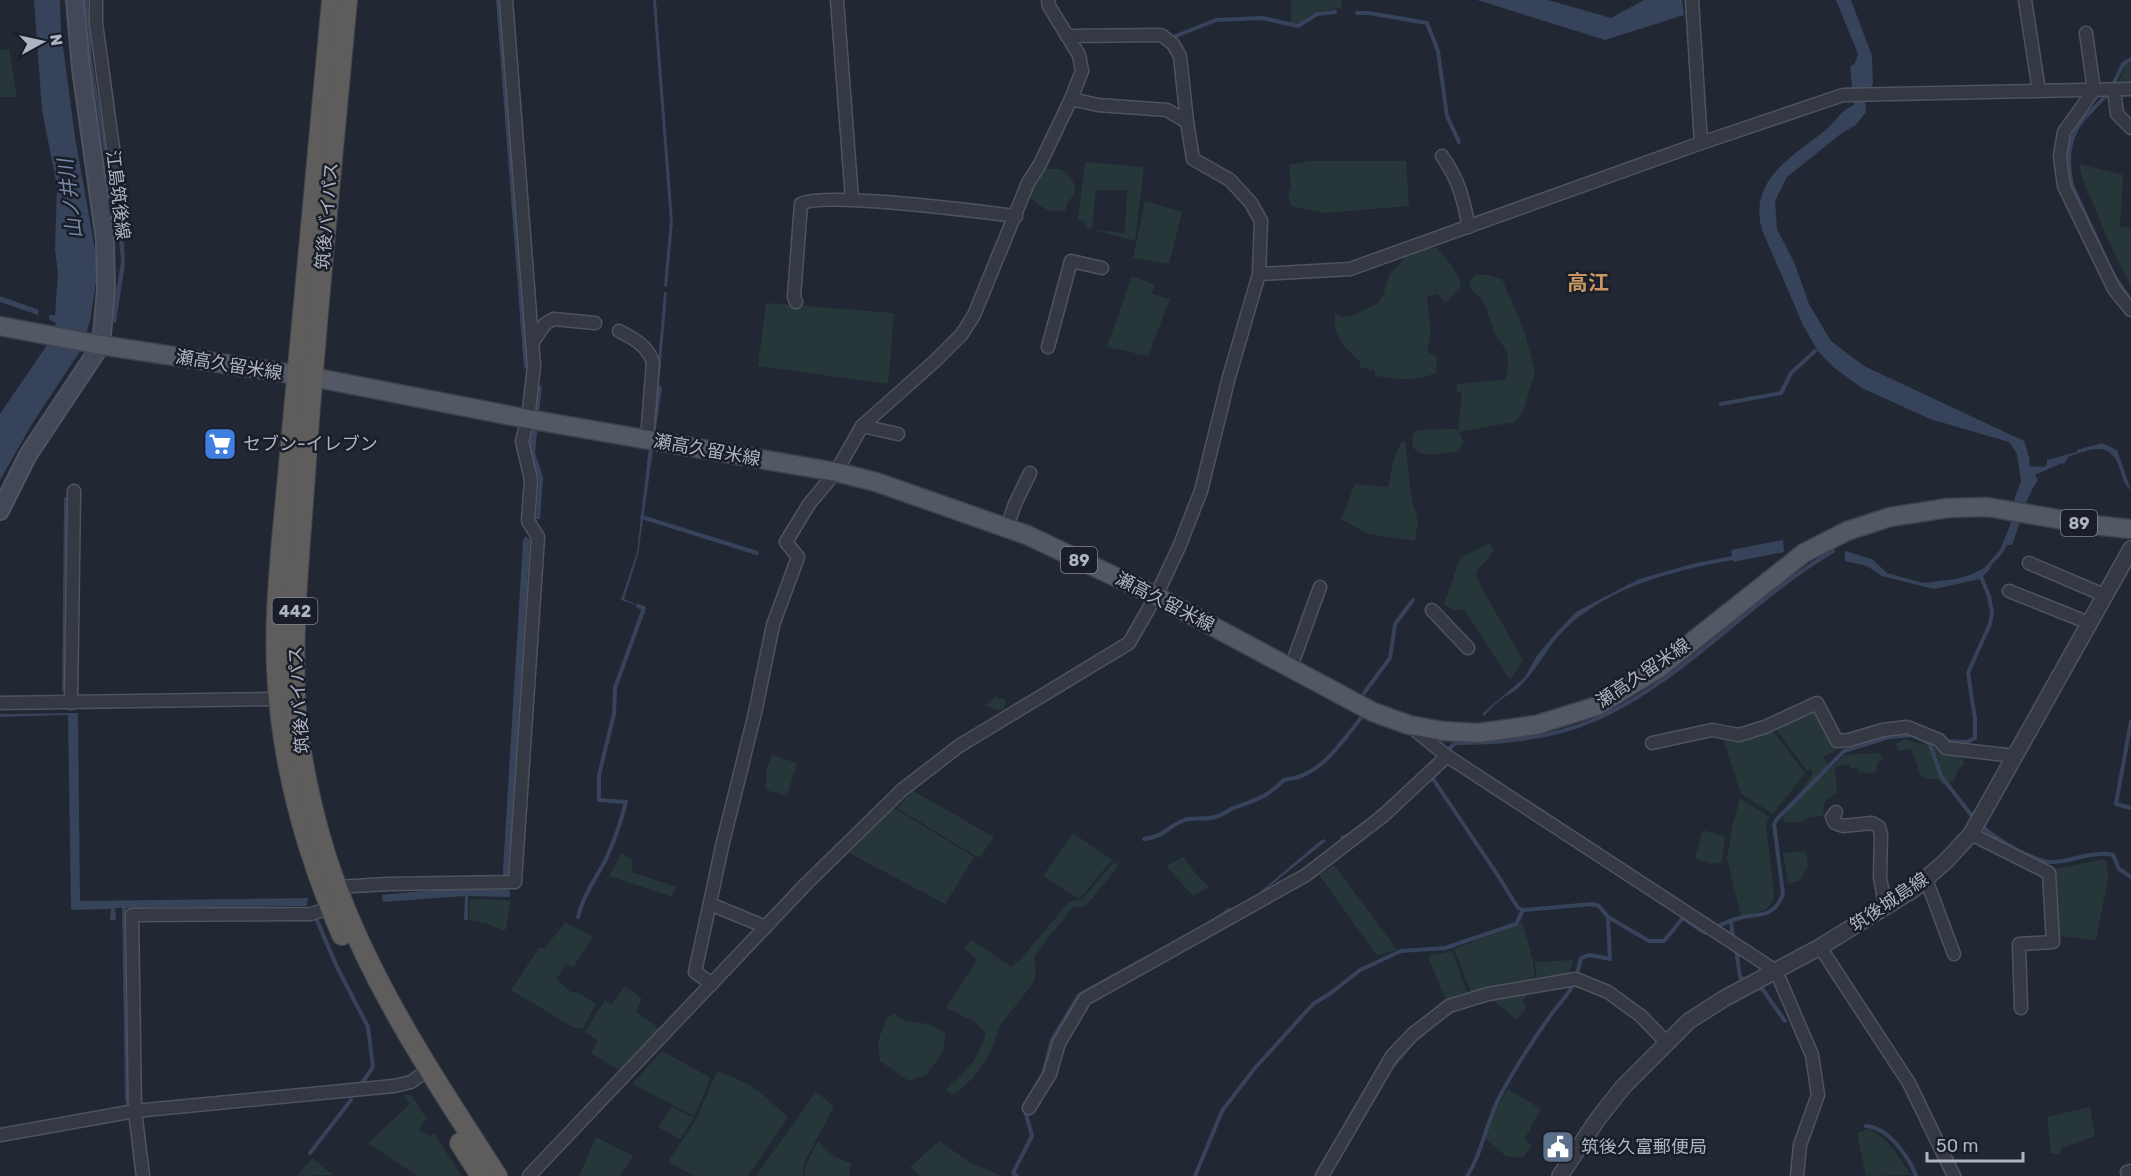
<svg xmlns="http://www.w3.org/2000/svg" width="2131" height="1176" font-family="Rubik,'Noto Sans JP',sans-serif">
  <style>
    .green { fill: #273739 }
    .water { fill: #37435b }
    .lines { fill: none; stroke-linecap: round; stroke-linejoin: round }
    .stream { stroke: #37435b; stroke-width: 4 }
    .minor-casing { stroke: #4e545f; stroke-width: 15 }
    .tertiary-casing { stroke: #4e545f; stroke-width: 18 }
    .secondary-casing { stroke: #4e545f; stroke-width: 20 }
    .primary-casing { stroke: #3d424e; stroke-width: 21 }
    .trunk-casing { stroke: #3e444f; stroke-width: 22 }
    .minor { stroke: #343944; stroke-width: 12 }
    .tertiary { stroke: #343944; stroke-width: 15 }
    .secondary { stroke: #424857; stroke-width: 16 }
    .primary { stroke: #525864; stroke-width: 18 }
    .trunk { stroke: #5e5d5b; stroke-width: 20 }
    .labels { text-anchor: middle; stroke-width: 5; stroke-linejoin: round; paint-order: stroke }
    .shield { fill: #191e29; stroke: #818793; stroke-width: 1.5 }
    .shield-label { font-size: 16px; font-weight: bold; fill: #aeb4c1 }
    .street-label { font-size: 18px; fill: #aeb4c1; stroke: #191e29 }
    .poi-label { font-size: 18px; fill: #aeb4c1; stroke: #191e29; text-anchor: start }
    .water-label { font-size: 20px; font-style: italic; fill: #7888a8; stroke: #191e29 }
    .quarter-label { font-size: 21px; font-weight: bold; fill: #c89762; stroke: #191e29 }
  </style>
  <rect width="100%" height="100%" fill="#212733"/>
  <g class="green">
    <path d="M1291,0H1341L1342,8L1315,12L1297,24L1291,22Z"/>
    <path d="M9,49L17,97H0V50Z"/>
    <path d="M2131,62V86L2117,87L2125,65Z"/>
    <path d="M1308,161H1406L1409,206L1325,213L1291,206L1288,191L1291,190L1289,165Z"/>
    <path d="M1085,162L1144,167L1135,241L1094,230L1125,233L1127,190H1096L1092,229L1085,227L1086,222L1078,219Z"/>
    <path d="M2079,164L2123,175L2120,226L2131,228V287L2110,244L2082,177Z"/>
    <path d="M1041,166L1051,169H1061C1075,180 1081,190 1066,204V210C1048,215 1039,206 1027,194Z"/>
    <path d="M1145,201L1182,212L1169,264L1133,258Z"/>
    <path d="M1437,248C1447,260 1460,273 1461,288L1445,303L1437,294L1427,296L1431,333L1427,351L1437,358L1436,373C1415,382 1397,379 1375,376V371L1360,367V362C1344,346 1333,337 1335,313L1342,317L1352,316L1377,304L1383,296L1389,275L1407,256L1420,249Z"/>
    <path d="M1475,275H1487L1502,279L1525,333L1535,372L1523,412L1515,422L1459,432L1464,442L1459,451C1441,453 1401,464 1415,430L1456,429L1458,431L1462,392H1457V384L1505,380L1508,367L1507,351L1496,336L1483,300L1471,290L1469,282Z"/>
    <path d="M1132,276L1154,285L1152,294L1170,299L1148,356L1107,347Z"/>
    <path d="M766,303L894,313L888,384L758,366Z"/>
    <path d="M1405,441L1412,501L1418,522L1415,541L1368,534L1341,519L1355,484L1388,487L1394,459L1401,443Z"/>
    <path d="M1490,543L1494,551L1476,572L1480,585L1523,660L1510,680L1464,609L1455,610L1444,605L1460,558Z"/>
    <path d="M996,696L1007,701L1002,711L984,706Z"/>
    <path d="M1815,706L1837,749L1823,758L1832,767L1844,755L1880,753L1882,760L1877,762V771L1871,774L1858,771L1857,768H1851L1849,764L1835,767L1837,793L1825,801L1823,816L1809,817L1803,822H1785L1783,818L1813,773L1810,768L1808,772L1773,726Z"/>
    <path d="M1771,728L1805,773L1773,814L1741,794L1722,736Z"/>
    <path d="M1904,739L1955,753L1965,763L1957,771L1955,780L1942,785L1938,779H1927L1920,775L1912,749L1898,751L1896,744Z"/>
    <path d="M772,755L797,763L787,796L766,790V771Z"/>
    <path d="M913,791L994,837L979,858L897,808Z"/>
    <path d="M1740,798L1770,817L1766,824L1774,894C1773,912 1756,913 1741,916L1727,858L1732,828Z"/>
    <path d="M894,808L974,857L945,904L849,853Z"/>
    <path d="M1703,830L1725,837L1722,862L1711,864L1695,858Z"/>
    <path d="M1073,833L1112,860L1079,899L1043,876Z"/>
    <path d="M1806,851L1808,866L1800,881L1788,884L1783,853Z"/>
    <path d="M622,853L632,860V872L676,887L672,897L609,876Z"/>
    <path d="M1183,857L1199,878L1210,887L1193,896L1166,866Z"/>
    <path d="M2104,859L2107,863L2108,878L2096,940L2059,936L2056,869Z"/>
    <path d="M1115,861L1118,866L1086,906L1073,907L1034,956L1036,970L1034,982L999,1027L990,1054L972,1079L954,1095L945,1090C964,1075 980,1057 986,1033L973,1021L946,1008L977,960L964,948L972,940L1011,967L1019,961L1070,901L1081,900Z"/>
    <path d="M1334,865L1397,950L1377,955L1319,875Z"/>
    <path d="M470,899L511,900L505,931L486,923L469,920Z"/>
    <path d="M1522,921L1533,961L1535,981L1472,996L1454,949L1516,926Z"/>
    <path d="M565,922L593,937L573,967L566,964L557,979L572,993L576,992L596,1004L583,1029L574,1028L511,990L539,948H545Z"/>
    <path d="M1452,951L1469,997L1447,1003L1428,956Z"/>
    <path d="M1573,960L1568,978L1537,982L1535,962Z"/>
    <path d="M625,986L642,999L636,1012L661,1030L622,1072L591,1053L598,1041L585,1032L605,1000L611,1005Z"/>
    <path d="M1528,994L1522,1002L1527,1007L1517,1020L1494,1001L1496,999Z"/>
    <path d="M894,1014L907,1022L922,1023L931,1025L946,1034L943,1051L935,1063L926,1075L909,1081L880,1061L878,1041L887,1018Z"/>
    <path d="M662,1051L711,1078L694,1116L632,1084Z"/>
    <path d="M717,1071C733,1077 750,1083 763,1095C772,1102 779,1110 788,1117L748,1176H694L668,1162L696,1119Z"/>
    <path d="M1508,1089L1541,1109L1525,1138L1531,1146L1523,1158L1506,1156L1486,1139L1490,1120Z"/>
    <path d="M816,1092L834,1106L805,1161L803,1176H756Z"/>
    <path d="M403,1094L411,1095L426,1118L419,1130L430,1137L434,1133L461,1176H417L368,1143L410,1104Z"/>
    <path d="M672,1107L694,1118L680,1139L658,1127Z"/>
    <path d="M2090,1107L2095,1136L2062,1148L2060,1154L2051,1153L2047,1117Z"/>
    <path d="M1868,1129C1889,1138 1899,1157 1911,1175L1866,1176L1857,1133Z"/>
    <path d="M596,1137L633,1156L620,1176H579Z"/>
    <path d="M818,1141L833,1156L851,1163L849,1176H804L807,1162Z"/>
    <path d="M939,1141L973,1164L1003,1176H921L910,1167Z"/>
    <path d="M312,1158L333,1175L297,1176Z"/>
  </g>
  <g class="water">
    <path d="M34,0H60L61,31L75,137L98,266L94,296L90,321L82,348L32,424L0,480V414L47,345L56,323L49,319V315H55L58,274L55,250L57,186L42,110Z"/>
    <path d="M85,0H88L92,59L113,193L110,194L90,61Z"/>
    <path d="M496,0H499L528,368L524,369Z"/>
    <path d="M653,0H656L673,222L667,287L664,286L670,221Z"/>
    <path d="M1477,0H1548L1611,18L1644,0H1682L1684,15L1605,40Z"/>
    <path d="M1836,0H1851L1872,56L1873,83L1865,100L1866,112L1856,125L1842,133L1787,177L1775,201L1777,229L1795,264L1809,304L1831,341L1864,366L2024,441L2030,460L2029,466L2044,467L2047,465V460L2077,452V450L2102,443L2117,450L2131,490C2123,484 2123,478 2120,469C2110,439 2090,450 2068,457L2064,464L2062,463L2035,475L2038,480C2024,500 2021,522 2012,545H2007L2002,554L1992,564L1990,569L1980,579L1934,589L1882,576L1867,566L1845,561V551L1872,559L1887,573L1923,583L1956,579L1970,575L1984,568L2000,550L2011,523L2015,497L2021,481L2017,454L2009,442L1930,419L1862,388L1833,367L1817,350L1803,325L1762,230C1748,179 1792,157 1827,129C1837,120 1841,110 1854,105L1850,67L1855,63L1858,54Z"/>
    <path d="M116,222L124,240L125,264L116,323L111,322L121,261L119,240L111,225Z"/>
    <path d="M664,292L667,293L659,385L662,387L638,555L624,599L642,607L621,600L637,552L656,385Z"/>
    <path d="M0,296L39,310L38,315L0,302Z"/>
    <path d="M542,385L535,453L543,477L540,519H536L539,478L529,454L530,425L538,387Z"/>
    <path d="M525,536L530,540L509,870L510,897L468,896V920H464L465,896L383,902L382,895L454,888H503V870L523,541Z"/>
    <path d="M1783,540L1784,552L1733,562V560C1674,570 1608,587 1565,629C1547,647 1537,670 1519,687C1514,693 1506,695 1500,700C1494,705 1489,711 1484,716L1482,714L1525,677L1536,657L1555,634L1576,612L1639,579L1696,563L1732,556L1731,550Z"/>
    <path d="M78,713L80,901L308,898L307,906L115,908L116,920H110L111,909L71,910L68,715L0,717V714Z"/>
    <path d="M1438,756L1439,758L1352,835L1340,838V836L1352,833Z"/>
    <path d="M1325,839L1326,841L1255,898L1226,913L1225,911L1253,898L1320,841Z"/>
  </g>
  <g class="lines">
    <g class="stream">
      <path d="M1357,13H1369L1427,23L1438,51L1447,116L1459,142"/>
      <path d="M1176,36L1216,20L1263,18L1298,26L1317,14L1335,12"/>
      <path d="M2112,87L2123,64L2131,59"/>
      <path d="M2108,93C2100,103 2090,111 2082,121C2067,140 2067,163 2072,185L2113,274L2129,298"/>
      <path d="M113,210L115,227"/>
      <path d="M1721,404L1781,393L1791,373L1815,351"/>
      <path d="M642,517L757,553"/>
      <path d="M64,690L66,499"/>
      <path d="M1364,693L1390,658L1395,624L1413,600"/>
      <path d="M2131,721L2116,804L2131,808"/>
      <path d="M1944,741L1967,742L1975,738V719L1968,673L1990,624L1992,613L1989,596L1980,574"/>
      <path d="M1931,744H1930L1941,776L1975,820"/>
      <path d="M1450,748L1455,743C1501,743 1551,739 1594,720C1682,682 1750,600 1833,551"/>
      <path d="M1433,779L1497,874L1518,908L1523,910L1592,904L1599,906L1608,917L1649,941H1664L1683,918L1705,933C1715,928 1725,922 1736,919C1756,912 1773,921 1783,894L1774,824L1777,819L1844,751L1889,737L1913,735L1930,744"/>
      <path d="M1980,825C1995,838 2034,863 2054,862C2075,861 2092,850 2113,855L2119,869L2131,877"/>
      <path d="M1144,839C1166,836 1165,828 1182,821C1190,817 1205,820 1215,817C1221,816 1226,812 1231,809C1258,798 1262,801 1284,780C1320,777 1340,744 1361,718"/>
      <path d="M124,908L127,1098L129,1110"/>
      <path d="M578,917C583,896 595,880 605,861C614,842 621,822 626,802L599,800V775L614,714L615,688L644,608L638,606"/>
      <path d="M316,918L336,965L368,1027L373,1067L359,1087"/>
      <path d="M1215,920L1229,910"/>
      <path d="M1731,921L1733,939"/>
      <path d="M1736,949L1740,977L1748,982"/>
      <path d="M1577,974L1581,958L1590,955L1610,959L1608,917"/>
      <path d="M1757,987L1763,990L1785,1021"/>
      <path d="M1392,1067L1415,1040L1424,1033"/>
      <path d="M1028,1099L1043,1074L1052,1040L1079,995L1148,957"/>
      <path d="M1866,1126C1888,1127 1909,1157 1916,1176"/>
      <path d="M134,1150L137,1176"/>
      <path d="M310,1153L351,1100"/>
      <path d="M1017,1176L1013,1173L1032,1136L1026,1114L1027,1110"/>
      <path d="M1195,1176L1222,1111L1255,1068L1313,1004L1331,993L1360,970L1401,951L1445,948L1516,924L1523,910"/>
      <path d="M1467,1176C1483,1152 1486,1121 1501,1094C1515,1068 1531,1043 1548,1019C1556,1007 1566,998 1573,985"/>
    </g>
    <g class="minor-casing">
      <g id="minor">
        <path d="M96,0V23L119,192L108,211L102,213"/>
        <path d="M837,0L852,200"/>
        <path d="M1692,0L1701,143"/>
        <path d="M2025,0L2039,91"/>
        <path d="M2086,33L2094,90L2064,132L2060,156L2064,186L2114,289L2131,310"/>
        <path d="M1067,36L1161,35L1173,44L1180,56L1187,122"/>
        <path d="M2114,90L2117,114L2131,128"/>
        <path d="M1442,156C1459,180 1463,198 1469,227"/>
        <path d="M1259,274L1350,269L1701,143L1843,95L2131,89"/>
        <path d="M796,302L794,297L801,204C822,191 982,212 1016,216"/>
        <path d="M619,331C634,339 647,345 653,362L647,439"/>
        <path d="M532,343L545,324L553,319L595,323"/>
        <path d="M1048,347L1071,261L1102,268"/>
        <path d="M862,426L898,434"/>
        <path d="M1007,527L1015,504L1030,473"/>
        <path d="M2029,563L2104,595"/>
        <path d="M2009,591L2089,623"/>
        <path d="M1432,610L1468,648"/>
        <path d="M1291,667L1320,587"/>
        <path d="M0,703L280,699"/>
        <path d="M71,703L74,491"/>
        <path d="M1411,727L1447,756L1776,971L1812,1055L1818,1095L1800,1145L1797,1176"/>
        <path d="M1652,743L1712,730L1739,735L1765,727L1817,703L1837,741L1849,740L1883,730L1907,727L1939,740L1946,748L2015,756"/>
        <path d="M1836,812L1832,817L1835,823L1843,826L1872,823L1879,827L1881,835L1880,877L1885,907"/>
        <path d="M1971,834L2049,873L2053,942L2019,944L2021,1008"/>
        <path d="M1926,879L1954,954"/>
        <path d="M710,904L766,927"/>
        <path d="M1820,947L1909,1083L1954,1176"/>
        <path d="M712,984L695,972L723,842L755,713L773,625L798,557L786,542L809,504L836,472L862,426L935,361L962,334L974,315L1028,183L1040,164L1071,99L1082,71L1079,55L1049,6L1048,0"/>
        <path d="M1029,1108L1050,1074L1059,1043L1085,999L1306,875L1384,815L1447,756"/>
        <path d="M0,1135L135,1111L394,1086L411,1082L429,1069"/>
        <path d="M2127,1172L2131,1171"/>
        <path d="M143,1176L135,1111L132,915L311,914L323,910L326,899L337,887L387,884L515,882L538,537L528,521L531,480L522,441L528,419L534,366L506,0"/>
        <path d="M529,1176L806,884L902,790L959,746L1129,643L1156,596L1179,547L1201,491L1229,377L1259,274L1261,221L1251,203L1230,180L1193,159L1187,122L1167,110L1098,105L1071,99"/>
        <path d="M1322,1176L1392,1056L1413,1034L1449,1006L1488,994L1576,979L1608,992L1641,1016L1666,1042"/>
      </g>
    </g>
    <g class="tertiary-casing">
      <path id="tertiary" d="M1560,1176L1597,1120L1623,1087L1689,1021L1725,998L1820,947L1914,889L1946,861L1971,834L2131,549"/>
    </g>
    <g class="secondary-casing">
      <path id="secondary" d="M0,511L28,455L101,345L106,289L105,240L81,69L75,0"/>
    </g>
    <g class="primary-casing">
      <path id="primary" d="M0,326L101,345L312,377L528,419L836,472L876,482L1027,535L1156,596L1373,712L1409,725L1443,731L1479,733L1536,725L1597,706L1659,668L1804,553L1847,531L1890,517L1948,508L1987,507L2093,525L2131,529"/>
    </g>
    <g class="trunk-casing">
      <g id="trunk">
        <path d="M332,0L281,551C278,591 275,630 277,670C281,761 306,852 342,935"/>
        <path d="M347,0C333,153 317,307 306,460C301,538 292,616 295,694C297,740 307,789 319,833C354,960 427,1067 497,1176"/>
        <path d="M460,1143L481,1176"/>
      </g>
    </g>
    <use href="#minor" class="minor"/>
    <use href="#tertiary" class="tertiary"/>
    <use href="#secondary" class="secondary"/>
    <use href="#primary" class="primary"/>
    <use href="#trunk" class="trunk"/>
  </g>
  <defs>
    <g id="supermarket-square" transform="scale(1.725)"><rect x="-9" y="-9" width="18" height="18" rx="4" fill="#3f7fe0" stroke="#191e29"/><path d="M-6-5.5h2.5l.6 2H6L4.5 2H-2.5L-4.4-4H-6ZM-1.5 3.2a1.3 1.3 0 1 0 .1 0ZM3 3.2a1.3 1.3 0 1 0 .1 0Z" fill="#fff"/></g>
    <g id="civic-square" transform="scale(1.725)"><rect x="-9" y="-9" width="18" height="18" rx="4" fill="#5c6f8a" stroke="#191e29"/><path d="M-.6-6.5H3V-4.5H.6V-3L4-1V1h2V6H-6V1h2V-1L-.6-3ZM-1.2 2.5V6h2.4V2.5Z" fill="#fff"/></g>
  </defs>
  <g fill-rule="evenodd">
    <use href="#supermarket-square" x="220" y="444"/>
    <use href="#civic-square" x="1558" y="1147"/>
  </g>
  <g class="labels">
    <g class="shield">
      <rect x="2061" y="510" width="36" height="26" rx="4.5"/>
      <rect x="1061" y="547" width="36" height="26" rx="4.5"/>
      <rect x="272.5" y="598" width="45" height="26" rx="4.5"/>
    </g>
    <g class="shield-label">
      <text x="2079" y="529">89</text>
      <text x="1079" y="566">89</text>
      <text x="295" y="617">442</text>
    </g>
    <g class="street-label">
      <text transform="translate(118 195) rotate(83)" y="6">江島筑後線</text>
      <text transform="translate(327 216) rotate(-85)" y="6">筑後バイパス</text>
      <text transform="translate(229 365) rotate(9)" y="6">瀬高久留米線</text>
      <text transform="translate(707 450) rotate(10)" y="6">瀬高久留米線</text>
      <text transform="translate(1165 602) rotate(27)" y="6">瀬高久留米線</text>
      <text transform="translate(1643 673) rotate(-34)" y="6">瀬高久留米線</text>
      <text transform="translate(299 700) rotate(-94)" y="6">筑後バイパス</text>
      <text transform="translate(1889 902) rotate(-34)" y="6">筑後城島線</text>
    </g>
    <g class="poi-label">
      <text x="243" y="450">セブン-イレブン</text>
      <text x="1581" y="1153">筑後久富郵便局</text>
    </g>
    <g class="water-label">
      <text transform="translate(70 199) rotate(-97)" y="7">山ノ井川</text>
    </g>
    <g class="quarter-label">
      <text x="1588" y="290">高江</text>
    </g>
  </g>
  <g transform="translate(42 42) rotate(82)" stroke="#191e29" stroke-width="4.5" paint-order="stroke">
  <path d="M0-4.5L10 22L0 15L-10 22Z" fill="#aeb4c1"/>
  <text y="-9" font-size="16" font-weight="bold" text-anchor="middle" fill="#aeb4c1">N</text>
  </g>
  <path d="M1927 1152v9h96v-9" fill="none" stroke="#aeb4c1" stroke-width="3"/>
  <text x="1936" y="1152" font-size="18" fill="#aeb4c1" stroke="#191e29" stroke-width="4.5" paint-order="stroke">50 m</text>
</svg>
